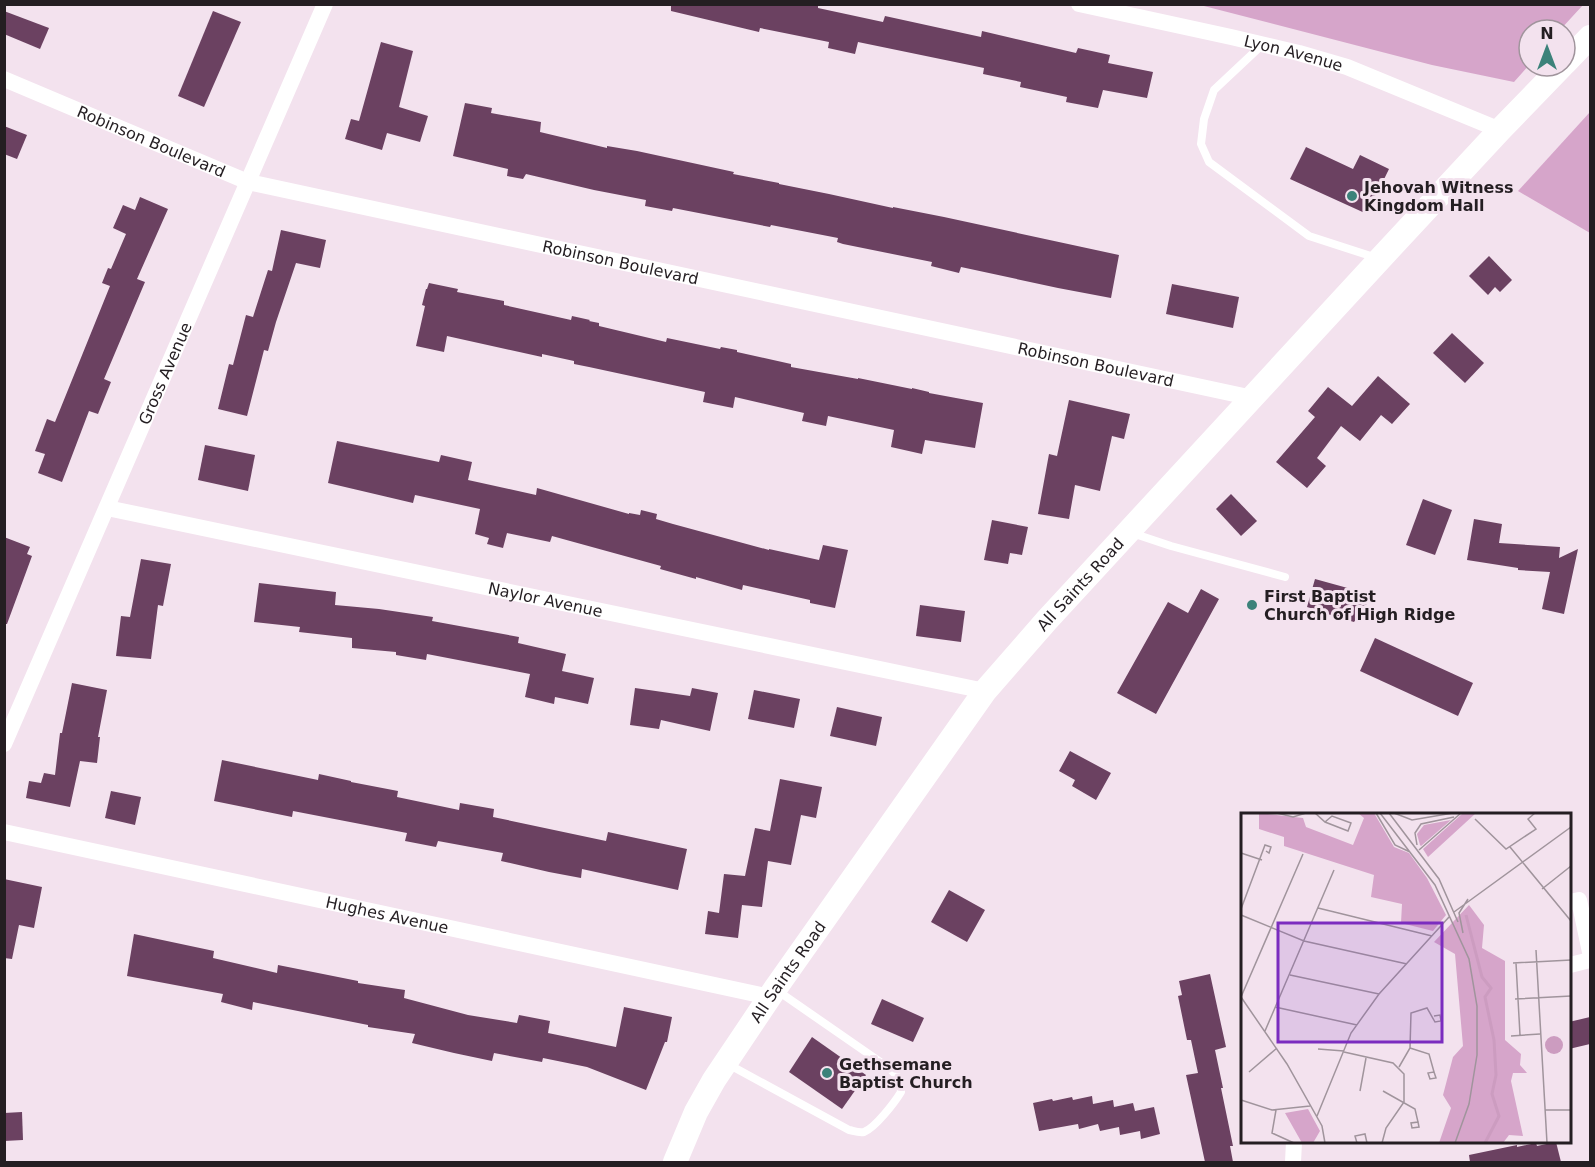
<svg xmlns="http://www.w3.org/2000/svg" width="1595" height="1167" font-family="'DejaVu Sans',sans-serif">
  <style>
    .forest { fill: #d6a5ca }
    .building { fill: #6b4161 }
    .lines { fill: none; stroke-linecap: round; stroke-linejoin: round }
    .lane { stroke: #fff; stroke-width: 8 }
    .street { stroke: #fff; stroke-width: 16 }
    .secondary { stroke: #fff; stroke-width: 24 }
    .poi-dot { fill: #3c827a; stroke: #f3e2ee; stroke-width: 2 }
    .labels { text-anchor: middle; stroke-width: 6; stroke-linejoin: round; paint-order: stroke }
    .street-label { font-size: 16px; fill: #241e22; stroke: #f3e2ee }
    .poi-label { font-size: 16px; font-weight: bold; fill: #241e22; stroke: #f3e2ee; text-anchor: start }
    .inset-river { fill: none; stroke: #cc9cc0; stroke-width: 3 }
    .inset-road { fill: none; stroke: #a0949c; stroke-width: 1.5 }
    .view { fill: #7b2cbf; fill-opacity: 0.15; stroke: #7b2cbf; stroke-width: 3 }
    .inset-edge { fill: none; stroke: #241e22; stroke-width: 3 }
  </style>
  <rect width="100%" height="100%" fill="#f3e2ee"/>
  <g class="forest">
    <path d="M1200,5H1583L1560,30H1529V65L1514,82L1432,65Z"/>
    <path d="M1590,112V233L1518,191Z"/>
  </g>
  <g class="building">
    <path d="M671,4H818V8L883,22L885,16L981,37L982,31L1076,53L1078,48L1110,55L1108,63L1153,72L1147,98L1103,90L1098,108L1066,102L1067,97L1020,87L1021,82L983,74L984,68L858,42L855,54L828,48L829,42L760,28L759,32L671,11Z"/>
    <path d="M4,11L49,28L40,49L4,34Z"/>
    <path d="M213,11L241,22L204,107L178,96Z"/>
    <path d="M381,42L413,51L399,107L428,116L420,142L387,133L382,150L345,139L351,119L359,121Z"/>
    <path d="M465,103L492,108L491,113L541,122L540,132L607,148V146L637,151L734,172L733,174L779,183V184L829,194L893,208V207L944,217L1119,255L1111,298L1058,288L961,267L959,273L931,266L932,262L843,244L837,242L838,238L771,225L770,227L673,208L672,211L645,206L646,200L594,190L526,174L523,179L507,176L508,169L453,156Z"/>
    <path d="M4,126L27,135L17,159L4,154Z"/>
    <path d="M1306,147L1353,169L1360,155L1389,169L1367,214L1290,179Z"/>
    <path d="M140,197L168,209L137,279L145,282L104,379L111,382L98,414L89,411L62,482L38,473L45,454L35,451L47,419L55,422L110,286L102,283L108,268L111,269L126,234L113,228L123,205L135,210Z"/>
    <path d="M281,230L326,240L320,268L296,263L276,322L268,351L264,350L247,416L218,409L229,364L233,365L246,315L253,317L268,270L272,271Z"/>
    <path d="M1489,256L1512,280L1500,292L1495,287L1488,295L1469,276Z"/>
    <path d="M429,283L458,289L457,292L504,301V305L571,320L572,316L590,320L589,321L599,323V326L666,342L667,338L720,349L721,347L737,350V352L791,364V367L858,379V378L912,389V388L929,392V393L983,403L975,448L925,440L922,454L891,447L894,430L828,416L826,426L802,421L804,413L735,397L733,408L703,402L705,392L589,367L574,364V361L542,354V357L447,336L444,352L416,346L425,306L422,305L426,289H427Z"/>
    <path d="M1172,284L1239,297L1233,328L1166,314Z"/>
    <path d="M1452,333L1484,363L1465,383L1433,353Z"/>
    <path d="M1378,376L1410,404L1392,424L1381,415L1360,441L1341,426L1317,458L1326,466L1307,488L1276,462L1315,417L1308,411L1328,387L1352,406Z"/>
    <path d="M1069,400L1130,414L1124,439L1112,436L1100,491L1075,485L1069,519L1038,514L1049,454L1057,456Z"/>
    <path d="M337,441L439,462L441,455L472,462L468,480L536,495L537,488L629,514V513L640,515L641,510L657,514L656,519L673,524L769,550V549L819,560L823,545L848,550L835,608L810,603V600L743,585L742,590L696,577V579L660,569L661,566L552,536L550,542L507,533L503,548L487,544L489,538L475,534L480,509L415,495L413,503L328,483Z"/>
    <path d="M205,445L255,455L248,491L198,480Z"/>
    <path d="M1231,494L1257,521L1241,536L1216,509Z"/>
    <path d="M1423,499L1452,510L1435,555L1406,545Z"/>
    <path d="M1474,519L1502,524L1499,543L1560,547L1559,558L1578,549L1564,614L1542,609L1550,572L1518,570V568L1467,560Z"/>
    <path d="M992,520L1028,527L1022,555L1010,553L1008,564L984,560Z"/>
    <path d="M4,537L30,547L27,554L32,556L7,624H4Z"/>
    <path d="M141,559L171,564L163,606L158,605L151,659L116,656L121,616L130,617Z"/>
    <path d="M1315,579L1373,595L1354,622L1324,613V612L1307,607Z"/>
    <path d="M259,583L336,592L335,605L379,609L433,617L432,621L519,637L518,643L566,654L562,671L594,678L588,704L555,697L554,704L525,697L530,674L427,654L426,660L396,655V652L352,648V638L299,632L300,627L254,622Z"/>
    <path d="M1201,589L1219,599L1156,714L1117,693L1168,602L1188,613Z"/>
    <path d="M920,605L965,611L961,642L916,636Z"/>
    <path d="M1375,638L1473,683L1458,716L1360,671Z"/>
    <path d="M72,683L107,690L98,737H100L97,763L80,761L70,807L26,798L29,781L41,783L44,773L55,775L60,733H62Z"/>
    <path d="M635,688L690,696L692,688L718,693L710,731L661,720L659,729L630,725Z"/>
    <path d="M754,690L800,699L794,728L748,719Z"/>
    <path d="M837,707L882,717L876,746L830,736Z"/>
    <path d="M1070,751L1111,773L1096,800L1072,786L1075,780L1059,771Z"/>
    <path d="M222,760L318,780L319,774L351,781V782L398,791L397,797L459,810L460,803L494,809L493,817L606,841L608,832L687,849L678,890L582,869L581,878L549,872L501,861L503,853L438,841L436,847L405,841L407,833L293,811L292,817L214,801Z"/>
    <path d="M780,779L822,787L816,818L801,815L791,865L768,861L762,907L742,905L738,938L705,934L708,911L719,913L724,874L745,876L755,828L770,831Z"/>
    <path d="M111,791L141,797L135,825L105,818Z"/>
    <path d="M4,879L42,887L34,928L19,925L12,959L4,958Z"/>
    <path d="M949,890L985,910L967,942L931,922Z"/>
    <path d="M134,934L214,951L213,958L277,973L278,965L358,981V983L405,990L404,998L468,1015L517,1023L519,1015L550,1021L548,1033L616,1047L624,1007L672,1017L667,1042H665L646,1090L587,1067L543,1058L542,1062L494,1053L492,1061L454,1053L412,1043L415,1034L368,1027V1025L253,1002L252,1010L221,1002L223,994L127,976Z"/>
    <path d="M1210,974L1226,1047L1215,1050L1223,1088H1221L1233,1146H1230L1233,1162H1205L1186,1075L1198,1073L1191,1040H1187L1178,996L1182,995L1179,981Z"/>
    <path d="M882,999L924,1018L913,1042L871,1024Z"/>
    <path d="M1590,1017V1044L1569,1049V1022Z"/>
    <path d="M812,1037L866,1075L842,1109L789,1072Z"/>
    <path d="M1092,1096L1093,1104L1113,1100L1114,1107L1133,1103L1135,1111L1154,1107L1160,1134L1141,1139L1140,1131L1120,1135L1119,1127L1100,1131L1098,1124L1079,1129L1078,1124L1039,1131L1033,1103L1052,1099L1053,1101L1072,1097L1073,1100Z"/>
    <path d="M22,1112L23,1140L4,1141V1113Z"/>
    <path d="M1556,1142L1561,1162H1470L1469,1155L1517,1145V1147L1536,1143L1537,1146Z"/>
  </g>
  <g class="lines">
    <g class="lane">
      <path d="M1263,44L1214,90L1204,119L1201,144L1209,162L1309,236L1377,258"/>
      <path d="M1132,533L1171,546L1285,577"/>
      <path d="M726,1063L849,1130C854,1131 859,1133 864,1132C875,1128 895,1102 901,1092L900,1079L889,1068L775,989"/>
    </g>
    <g class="street">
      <path id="s1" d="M1079,4L1231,37L1299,53L1347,67L1500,130"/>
      <path id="s2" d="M4,79L248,182L1253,398"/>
      <path id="s3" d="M107,508L985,691"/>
      <path id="s4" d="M4,744L325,4"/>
      <path id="s5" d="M4,832L770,997"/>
      <path d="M1570,902L1579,900L1590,952"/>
      <path d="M1570,965L1590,960"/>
      <path d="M1293,1162L1294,1142"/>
    </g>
    <g class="secondary">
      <path d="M1565,63L1590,37"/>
      <path id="s6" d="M675,1162L696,1112L714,1080L775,989L985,691L1047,620L1380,259L1500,130L1562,66"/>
    </g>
  </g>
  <g class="poi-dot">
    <circle cx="1352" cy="196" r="6"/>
    <circle cx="1252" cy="605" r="6"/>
    <circle cx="827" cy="1073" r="6"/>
  </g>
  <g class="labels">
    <g class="street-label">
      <text dy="6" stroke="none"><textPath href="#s1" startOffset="220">Lyon Avenue</textPath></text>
      <text dy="6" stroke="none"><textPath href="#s2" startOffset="160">Robinson Boulevard</textPath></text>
      <text dy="6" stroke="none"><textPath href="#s2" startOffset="646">Robinson Boulevard</textPath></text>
      <text dy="6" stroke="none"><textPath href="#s2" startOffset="1132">Robinson Boulevard</textPath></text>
      <text dy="6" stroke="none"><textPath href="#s4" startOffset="404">Gross Avenue</textPath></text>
      <text dy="6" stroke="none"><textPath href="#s6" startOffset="708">All Saints Road</textPath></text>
      <text dy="6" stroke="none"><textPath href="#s3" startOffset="448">Naylor Avenue</textPath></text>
      <text dy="6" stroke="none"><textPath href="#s5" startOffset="392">Hughes Avenue</textPath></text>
      <text dy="6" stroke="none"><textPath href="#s6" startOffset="222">All Saints Road</textPath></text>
    </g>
    <g class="poi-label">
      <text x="1364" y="193">Jehovah Witness<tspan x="1364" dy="18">Kingdom Hall</tspan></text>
      <text x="1264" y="602">First Baptist<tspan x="1264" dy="18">Church of High Ridge</tspan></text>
      <text x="839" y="1070">Gethsemane<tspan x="839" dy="18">Baptist Church</tspan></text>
    </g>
  </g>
  <g transform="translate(1241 813)">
    <rect width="330" height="330" fill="#f3e2ee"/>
    <path d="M18,0L62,5L65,14L112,32L123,5L117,0H133L153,34L168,40L186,65L205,102L192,118L160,110L161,91L130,84L133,62L43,33V24L18,16ZM222,0H235L187,44L182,36ZM210,7L180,33L179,32L176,21L183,12ZM228,92L243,112L241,135L264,148V227L280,241L279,252L286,260H272L270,268L282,323L268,322L262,330H198L210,295L202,282L212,244L222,233L214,141L193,129ZM67,296L79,318L72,330H61L44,300Z" fill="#d6a5ca"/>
    <path d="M304 232a9 9 0 1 1 18 0a9 9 0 1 1-18 0Z" fill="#cc9cc0"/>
    <path class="inset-river" d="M225,102L241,164L250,175L244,184L253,227L255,262L251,281L258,303L244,330"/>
    <path class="inset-road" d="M36,0L52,4L65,0M74,0L84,9L107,18L110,10L91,3L84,9M135,0L154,32L169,39M139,0L194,72L228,146L236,193V242L228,291L214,330M148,0L198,66L217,109M153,0L171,7L212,0M234,6L265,36L295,16L287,6L294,0M176,32L174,20L180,11L213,4M269,34L330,108M178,37L220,0M0,40L21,47M301,76L330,53M77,95L191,123M0,96L24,32L30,34L28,40L25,38M213,99L330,14M0,102L63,128L166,151M222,120L218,100L227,86M295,137L306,330M272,150L330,147M275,150L279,222M49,162L138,181M0,184L46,251L81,313L84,330M0,184L62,41M274,186L330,183M34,194L116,212M24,218L93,57M270,223L299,221M169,235L188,241L193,259L187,260L189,266L195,265L193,259M77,236L103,238M103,239L152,250L163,261V289L145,315L141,330M158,254L169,235L170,200L186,195L194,209L200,208L199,202L193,203M8,259L36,235M119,278L125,245M142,278L174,296L177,309L170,310L171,315L178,314L177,309M0,287L31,297L69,293M35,297L31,320L53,330M304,297H330M76,303L110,220L138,181L208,104M116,330L114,323L124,321L126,330"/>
    <path class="view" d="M37,110H201V229H37Z"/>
    <rect width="330" height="330" class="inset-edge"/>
  </g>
  <rect width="1595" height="1167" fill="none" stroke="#241e22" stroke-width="12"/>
  <g transform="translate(1547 48)"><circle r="28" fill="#f3e2ee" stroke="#a0949c" stroke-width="1.5"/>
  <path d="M0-4.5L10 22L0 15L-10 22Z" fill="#3c827a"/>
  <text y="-9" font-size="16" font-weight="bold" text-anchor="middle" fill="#241e22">N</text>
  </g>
</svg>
